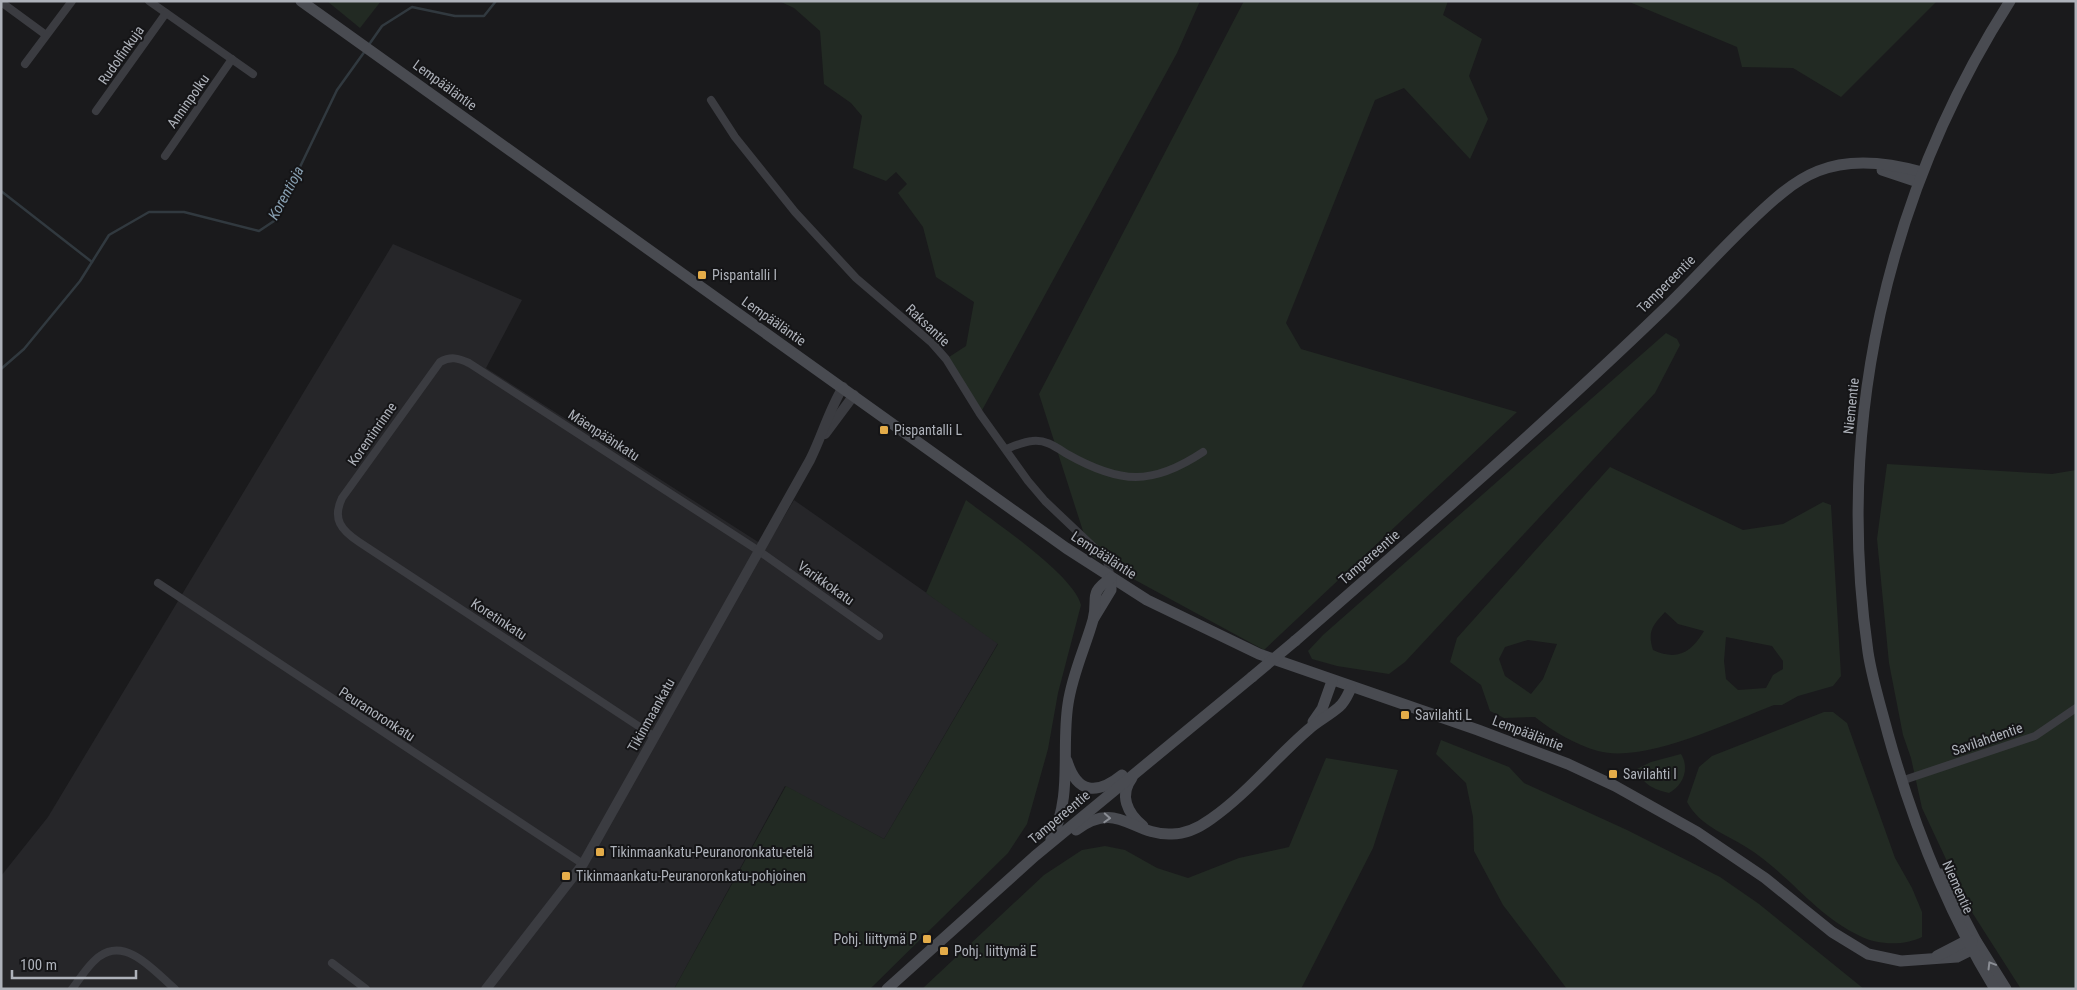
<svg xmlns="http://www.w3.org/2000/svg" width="2077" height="990" font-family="'Roboto Condensed',sans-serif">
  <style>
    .built { fill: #262629 }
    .green { fill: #222a23; fill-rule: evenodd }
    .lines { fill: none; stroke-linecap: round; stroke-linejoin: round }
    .stream { stroke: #31393f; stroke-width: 2.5 }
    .minor { stroke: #3b3c41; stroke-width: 8 }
    .tertiary { stroke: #3b3c41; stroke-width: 10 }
    .secondary { stroke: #494b51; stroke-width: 11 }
    .secondary-bridge { stroke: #494b51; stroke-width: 11 }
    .oneway { stroke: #8b8e95 }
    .poi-dot { fill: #e4ac49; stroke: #151517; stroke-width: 2 }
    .labels { text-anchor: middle; stroke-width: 4; stroke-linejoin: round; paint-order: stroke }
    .street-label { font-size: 14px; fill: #aeb2ba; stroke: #151517 }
    .poi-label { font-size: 14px; fill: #aeb2ba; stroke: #151517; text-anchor: start }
    .water-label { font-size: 15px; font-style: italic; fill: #88a0b2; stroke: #151517 }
  </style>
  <rect width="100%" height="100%" fill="#1a1a1c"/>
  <path class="built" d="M393,244L522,300L486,368L766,547L794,500L998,643L884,839L785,786L674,989H1V876L48,817Z"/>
  <g class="green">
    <path d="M327,1H381L360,28Z"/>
    <path d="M779,1H1200L1177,53L980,414L946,359L966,346L974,302L936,277L923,227L898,193L907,184L896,172L886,181L853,168L862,116L851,103L824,84L820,31L794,8Z"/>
    <path d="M1244,1H1448L1443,15L1482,39L1469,76L1488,119L1470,159L1404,88L1375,100L1286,323L1301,349L1517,412L1264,650L1091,556L1039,394Z"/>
    <path d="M1627,1H1937L1841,97L1793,68L1742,67L1737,47Z"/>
    <path d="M1666,333L1677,339L1680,345L1655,393L1405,662L1389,674L1337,666L1312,659L1308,651L1323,635Z"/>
    <path d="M1887,464L2052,474L2076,470V989H2021L1968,906L1922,808L1911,758L1903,735L1889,663L1877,539Z"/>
    <path d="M1610,467L1743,530L1783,524L1823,502L1831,505L1841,676L1833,686L1798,696L1782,705H1774C1730,722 1644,764 1598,751C1574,744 1554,732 1535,717L1504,718L1490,711L1481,685L1450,662L1457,638ZM1665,612L1678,624L1704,631C1691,653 1677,661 1653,650C1647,631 1653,625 1665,612ZM1726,637L1772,646L1783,661V669L1773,675L1766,688L1738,690L1726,679L1724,661ZM1528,640L1557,644L1543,679L1531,694L1505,676L1499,659L1505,647Z"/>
    <path d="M966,500C993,521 1074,575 1081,605L1058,693L1048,749L1027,824L1008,853L870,989H674L786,786L884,839L998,644L926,593Z"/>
    <path d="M1824,712H1833L1847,723L1895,858L1912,888L1922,912V937C1904,946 1878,945 1860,936C1816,916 1787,872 1746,847C1724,833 1700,826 1687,802L1699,767L1712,756Z"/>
    <path d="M1441,740L1509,767L1524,783L1627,830L1720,877L1759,904L1864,989H1567L1503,905L1474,851L1473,817L1466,783L1436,754Z"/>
    <path d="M1681,754C1690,769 1683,785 1669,793C1653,789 1643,785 1637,769L1651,762Z"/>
    <path d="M1326,758L1398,770L1373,848L1301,989H922L1044,875L1082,850L1105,846L1125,850L1157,868L1188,878L1239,858L1289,847Z"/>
  </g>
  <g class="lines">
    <g class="stream">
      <path d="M368,46L382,26L412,7L455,16H484L496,1"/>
      <path d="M1,191L92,262"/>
      <path d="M1,369L24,349L80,281L109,235L149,212H184L259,231L274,221L337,90L365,51"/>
    </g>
    <g class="minor">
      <path d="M149,1L253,74"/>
      <path d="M1,2L46,35"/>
      <path d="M25,64L72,1"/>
      <path d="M711,100L735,137L795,212L856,278L932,343L946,359L980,414L1028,481L1045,501L1103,556L1107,561L1111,578"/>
      <path d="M96,111L166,13"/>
      <path d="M165,156L232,59"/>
      <path d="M1006,449C1014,446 1023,442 1032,441C1045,439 1056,447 1067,454C1120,484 1152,486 1203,452"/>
      <path d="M158,583L583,864"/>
      <path d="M655,737L359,542C341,530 332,519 342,498L440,362C451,356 458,358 469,363L759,551L879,636"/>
      <path d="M1901,781L2035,736L2076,708"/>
      <path d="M332,963L366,989"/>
      <path d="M72,989C80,979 89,963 100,956C127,937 155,972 175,989"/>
    </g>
    <g class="tertiary">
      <path d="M825,434L854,395"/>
      <path d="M486,989L583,864L810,460C822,436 829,410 843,387"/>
    </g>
    <g class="secondary">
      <path d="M301,1L1066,548L1147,600L1259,654L1478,730L1568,764L1615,786L1697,832L1765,878L1832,932L1868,954L1901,961L1957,957L1971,950L1976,941"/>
      <path d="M1882,170L1918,182"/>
      <path d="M1094,618L1111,590V578"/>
      <path d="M1295,641C1420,532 1545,424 1664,309C1694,280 1722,248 1753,219C1772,201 1793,181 1818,171C1850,158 1890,163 1922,172"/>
      <path d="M1313,722L1322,709L1332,681"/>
      <path d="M1067,761C1077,794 1097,795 1122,775"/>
      <path d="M1132,778C1119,795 1127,813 1143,826"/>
      <path d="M1076,830C1118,799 1132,836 1172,834C1186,834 1200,827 1211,819C1247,794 1275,758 1309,729C1318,721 1330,715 1339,707C1345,702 1348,694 1351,688"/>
      <path d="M1051,839C1073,798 1061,748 1068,704C1072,675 1085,648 1093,620C1099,598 1087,594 1111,578"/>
      <path d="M1941,874L1976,941L2006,989"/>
      <path d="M1937,956L1966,941H1972"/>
      <path d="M887,989L1035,856L1252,677"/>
      <path d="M1995,989C1946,909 1913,824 1888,734C1881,707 1872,679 1868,652C1835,424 1886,195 2010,1"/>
    </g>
    <path class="secondary-bridge" d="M1252,677L1295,641"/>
  </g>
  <defs><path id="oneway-chevron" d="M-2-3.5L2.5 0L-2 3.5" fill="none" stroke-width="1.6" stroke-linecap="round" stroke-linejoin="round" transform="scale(1.25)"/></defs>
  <g class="oneway">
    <use href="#oneway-chevron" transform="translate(1107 818) rotate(3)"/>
    <use href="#oneway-chevron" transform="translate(1991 965) rotate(-121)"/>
  </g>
  <g class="poi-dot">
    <rect x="697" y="270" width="10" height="10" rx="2.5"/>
    <rect x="879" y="425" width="10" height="10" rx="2.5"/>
    <rect x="1400" y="710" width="10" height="10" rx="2.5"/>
    <rect x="1608" y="769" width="10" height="10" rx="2.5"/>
    <rect x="595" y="847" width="10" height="10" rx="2.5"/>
    <rect x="561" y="871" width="10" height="10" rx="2.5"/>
    <rect x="922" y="934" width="10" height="10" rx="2.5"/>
    <rect x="939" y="946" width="10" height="10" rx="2.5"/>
  </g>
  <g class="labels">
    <g class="street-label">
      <text transform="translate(121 55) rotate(-55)" y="5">Rudolfinkuja</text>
      <text transform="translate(445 85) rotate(36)" y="5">Lempääläntie</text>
      <text transform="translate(188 101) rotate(-55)" y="5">Anninpolku</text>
      <text transform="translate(1666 284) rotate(-45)" y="5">Tampereentie</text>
      <text transform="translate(774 321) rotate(35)" y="5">Lempääläntie</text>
      <text transform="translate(928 325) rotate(43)" y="5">Raksantie</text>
      <text transform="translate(1851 406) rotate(-84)" y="5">Niementie</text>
      <text transform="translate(372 434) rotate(-55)" y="5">Korentinrinne</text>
      <text transform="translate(604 435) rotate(33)" y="5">Mäenpäänkatu</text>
      <text transform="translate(1104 555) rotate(33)" y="5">Lempääläntie</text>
      <text transform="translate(1369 557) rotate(-41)" y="5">Tampereentie</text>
      <text transform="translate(826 583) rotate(35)" y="5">Varikkokatu</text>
      <text transform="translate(499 619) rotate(33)" y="5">Koretinkatu</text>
      <text transform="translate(377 714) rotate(33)" y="5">Peuranoronkatu</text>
      <text transform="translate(651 715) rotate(-61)" y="5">Tikinmaankatu</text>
      <text transform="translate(1528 733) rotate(21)" y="5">Lempääläntie</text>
      <text transform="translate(1987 739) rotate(-19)" y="5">Savilahdentie</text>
      <text transform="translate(1059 817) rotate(-40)" y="5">Tampereentie</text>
      <text transform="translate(1958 887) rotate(66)" y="5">Niementie</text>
    </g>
    <g class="poi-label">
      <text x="712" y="280">Pispantalli I</text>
      <text x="894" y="435">Pispantalli L</text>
      <text x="1415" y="720">Savilahti L</text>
      <text x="1623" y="779">Savilahti I</text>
      <text x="610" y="857">Tikinmaankatu-Peuranoronkatu-etelä</text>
      <text x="576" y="881">Tikinmaankatu-Peuranoronkatu-pohjoinen</text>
      <text x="917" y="944" text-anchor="end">Pohj. liittymä P</text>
      <text x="954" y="956">Pohj. liittymä E</text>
    </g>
    <g class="water-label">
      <text transform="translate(286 193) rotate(-62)" y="5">Korentioja</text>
    </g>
  </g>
  <rect width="2077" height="990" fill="none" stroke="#aeb2ba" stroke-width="5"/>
  <path d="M12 970v8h124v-8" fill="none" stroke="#aeb2ba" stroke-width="2.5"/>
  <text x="20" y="970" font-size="15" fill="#aeb2ba" stroke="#151517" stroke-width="4" paint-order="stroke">100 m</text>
</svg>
